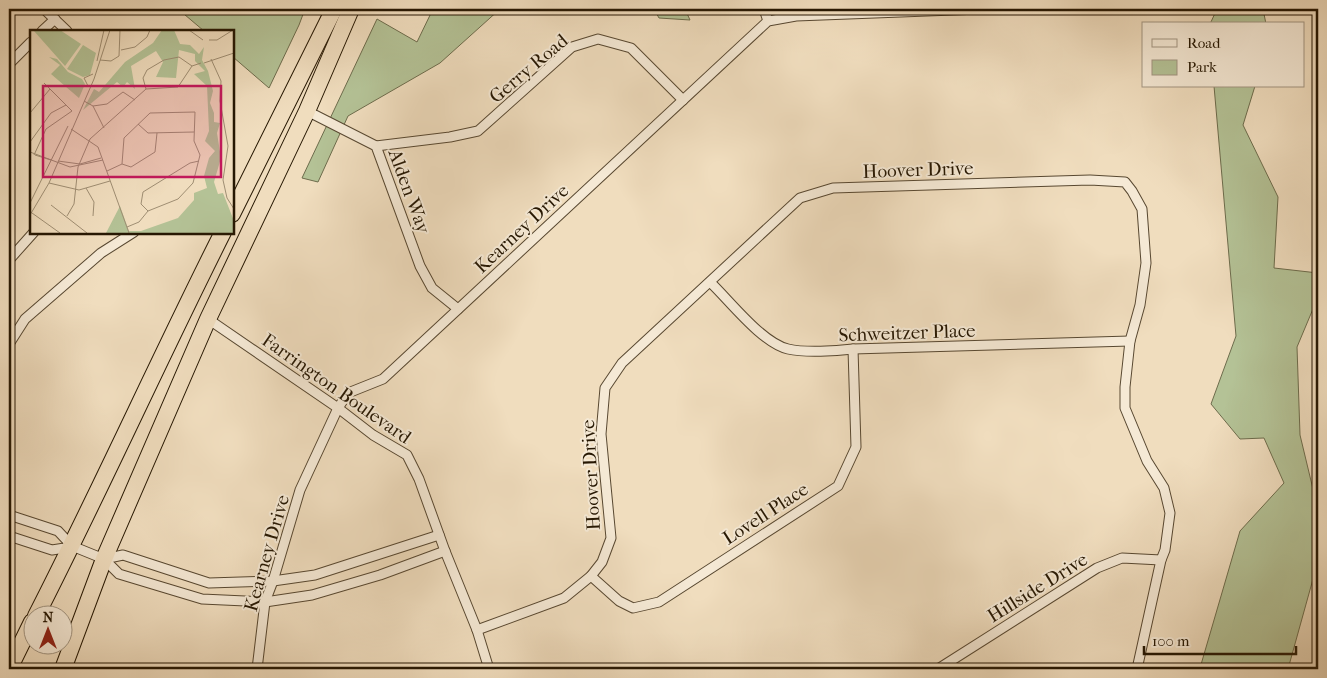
<svg xmlns="http://www.w3.org/2000/svg" width="1327" height="678" font-family="'IM FELL French Canon',serif">
  <style>
    .green { fill: #b4c296; stroke: #6d6c4c }
    .lines { fill: none; stroke-linecap: round; stroke-linejoin: round }
    .street-casing { stroke: #584831; stroke-width: 11 }
    .highway-casing { stroke: #261702; stroke-width: 18 }
    .street { stroke: #f5e9d5; stroke-width: 9 }
    .highway { stroke: #f0ddbe; stroke-width: 16 }
    .labels { text-anchor: middle; stroke-width: 4; stroke-linejoin: round; paint-order: stroke }
    .street-label { font-size: 19px; fill: #261702; stroke: #f5e9d5 }
    .inset-road { fill: none; stroke: #9f8e73; stroke-width: 1 }
    .view { fill: #c2185b; fill-opacity: 0.15; stroke: #c2185b; stroke-width: 2.5 }
    .inset-edge { fill: none; stroke: #261702; stroke-width: 2.5 }
  </style>
  <rect width="100%" height="100%" fill="#f0ddbe"/>
  <filter id="stains"><feTurbulence type="fractalNoise" baseFrequency=".004" numOctaves="4"/><feColorMatrix values="0 0 0 0 .2 0 0 0 0 .09 0 0 0 0 .02 0 0 0 .5 -.17"/></filter>
  <radialGradient id="worn" r=".72"><stop offset=".6" stop-color="#630" stop-opacity="0"/><stop offset="1" stop-color="#630" stop-opacity=".3"/></radialGradient>
  <g class="green">
    <path d="M178,9H305L299,25L269,88L233,57L232,31H204Z"/>
    <path d="M433,9H500L440,63L348,116L318,182L302,178L377,19L417,42Z"/>
    <path d="M654,9H685L690,20L659,18Z"/>
    <path d="M1217,9H1263L1266,24H1210Z"/>
    <path d="M1214,86H1255L1243,125L1278,197L1274,268L1318,273V297L1297,347L1300,435L1318,510V561L1288,669L1200,668L1240,531L1284,483L1264,438L1240,439L1211,404L1236,336Z"/>
  </g>
  <g class="lines">
    <g class="street-casing">
      <g id="street">
        <path d="M44,9L67,31"/>
        <path d="M764,9L768,21"/>
        <path d="M42,31L55,19"/>
        <path d="M9,64L31,42"/>
        <path d="M307,111L376,146L420,266L432,288L458,309"/>
        <path d="M376,146L450,137L478,131L572,47L598,39L631,48L683,100"/>
        <path d="M9,260L34,232"/>
        <path d="M710,282C730,301 762,343 788,349C805,353 836,351 853,349L1130,341"/>
        <path d="M208,319L338,408L373,435L407,455L419,479L445,551L477,630L489,669"/>
        <path d="M9,344L25,319L101,253L134,232"/>
        <path d="M9,515L58,531L72,546L104,559L119,574L202,599L265,602L312,595L380,575L445,551"/>
        <path d="M9,536L52,550L71,547"/>
        <path d="M104,559L123,555L209,583L273,581L315,575L439,535"/>
        <path d="M591,576L619,601L633,608L659,602L838,486L856,447L853,349"/>
        <path d="M477,630L564,598L591,576L602,562L611,538L601,434L605,388L622,363L800,198L833,188L1090,180L1125,182L1132,191L1142,209L1146,263L1140,305L1130,341L1125,387V408L1147,461L1164,488L1170,513L1165,550L1161,560L1137,669"/>
        <path d="M257,669L265,602L273,581L300,490L338,408L348,393L383,379L768,21L796,16L980,9"/>
        <path d="M938,669L1097,568L1122,558L1161,560"/>
      </g>
    </g>
    <g class="highway-casing">
      <g id="highway">
        <path d="M232,214L334,9"/>
        <path d="M36,616C101,489 159,359 223,232"/>
        <path d="M9,669L32,622"/>
        <path d="M63,669L104,559L208,319L307,111L351,9"/>
      </g>
    </g>
    <use href="#street" class="street"/>
    <use href="#highway" class="highway"/>
  </g>
  <g class="labels">
    <g class="street-label">
      <text transform="translate(528 68) rotate(-40)" y="7">Gerry Road</text>
      <text transform="translate(918 169) rotate(-2)" y="7">Hoover Drive</text>
      <text transform="translate(410 191) rotate(70)" y="7">Alden Way</text>
      <text transform="translate(521 228) rotate(-43)" y="7">Kearney Drive</text>
      <text transform="translate(907 332) rotate(-2)" y="7">Schweitzer Place</text>
      <text transform="translate(337 388) rotate(35)" y="7">Farrington Boulevard</text>
      <text transform="translate(590 475) rotate(-93)" y="7">Hoover Drive</text>
      <text transform="translate(765 513) rotate(-33)" y="7">Lovell Place</text>
      <text transform="translate(266 553) rotate(-74)" y="7">Kearney Drive</text>
      <text transform="translate(1037 587) rotate(-32)" y="7">Hillside Drive</text>
    </g>
  </g>
  <g transform="translate(30 30)">
    <rect width="204" height="204" fill="#f0ddbe"/>
    <path d="M30,0L51,14L35,36L4,1ZM132,0H144L150,14L160,15L169,24L174,17L172,30L178,41L183,61L180,73L184,83V92L190,93L187,103L191,128L184,152L188,164L193,163L204,191V203H76L90,176L99,201H111L148,188L164,170V163L177,158L174,146L179,128L185,121L175,111L179,101L177,56L164,44L175,41L165,31V24L149,20L146,48L126,47L133,32L126,21L101,36L105,59L97,52L93,57L87,52L53,80L64,59L69,62L95,32L123,13ZM53,15L66,23L60,45L53,47L37,39ZM19,27L27,29L38,42L52,49L55,54L49,68L21,44L30,35Z" fill="#b4c296"/>
    <path class="inset-road" d="M159,0L173,10M179,10H187L203,0M91,20L105,17L117,7L120,0M181,29L191,51L190,71L198,116L193,150L197,168L204,179M70,30L81,31L89,26L90,0M67,31L74,0M174,33L204,23M58,56L54,48L63,44M116,59L113,48L117,40L134,30L149,27L162,36M54,71L63,76L74,98M63,76L77,74L93,62L105,70M0,83L20,59M108,94L118,103L164,102M41,99L68,117L99,203M0,112L21,83L36,75M0,122L40,137L73,130M4,125L16,99L42,81L14,53M5,125L21,130M28,131L50,134L71,128M92,134L101,137L125,122L127,103M77,141L92,134L94,108L120,83L165,82L164,111L170,125L163,153L148,169L118,181L109,192L97,197M19,153L49,160L80,151M56,158L64,172L63,186M0,173L38,96M21,175L57,203M118,181L111,174L113,162L160,133L169,131M2,183L30,203M0,185L19,153L64,49L80,0M37,186L44,174L48,137L60,109L116,59L148,57L162,36L171,33"/>
    <path class="view" d="M13,56H191V147H13Z"/>
    <rect width="204" height="204" class="inset-edge"/>
  </g>
  <rect width="1327" height="678" fill="none" stroke="#f0ddbe" stroke-width="30"/>
  <rect x="10" y="10" width="1307" height="658" fill="none" stroke="#261702" stroke-width="2.5"/>
  <rect x="15" y="15" width="1297" height="648" fill="none" stroke="#261702"/>
  <rect x="1142" y="22" width="162" height="65" fill="#f5e9d5" stroke="#a29581"/>
  <rect x="1152" y="39" width="25" height="8" fill="#f5e9d5" stroke="#a29581"/>
  <text x="1187" y="48" font-size="15" fill="#261702">Road</text>
  <rect x="1152" y="60" width="25" height="15" fill="#b4c296" stroke="#a29581"/>
  <text x="1187" y="72" font-size="15" fill="#261702">Park</text>
  <g transform="translate(48 630)"><circle r="24" fill="#f5e9d5" stroke="#a29581"/>
  <path d="M0-4L9 19L0 12L-9 19Z" fill="#8f2418"/>
  <text y="-8" font-size="14" font-weight="bold" text-anchor="middle" fill="#261702">N</text>
  </g>
  <path d="M1144 646v8h152v-8" fill="none" stroke="#261702" stroke-width="2.5"/>
  <text x="1152" y="646" font-size="15" fill="#261702" stroke="#f5e9d5" stroke-width="4" paint-order="stroke">100 m</text>
  <rect width="100%" height="100%" filter="url(#stains)"/>
  <rect width="100%" height="100%" fill="url(#worn)"/>
</svg>
